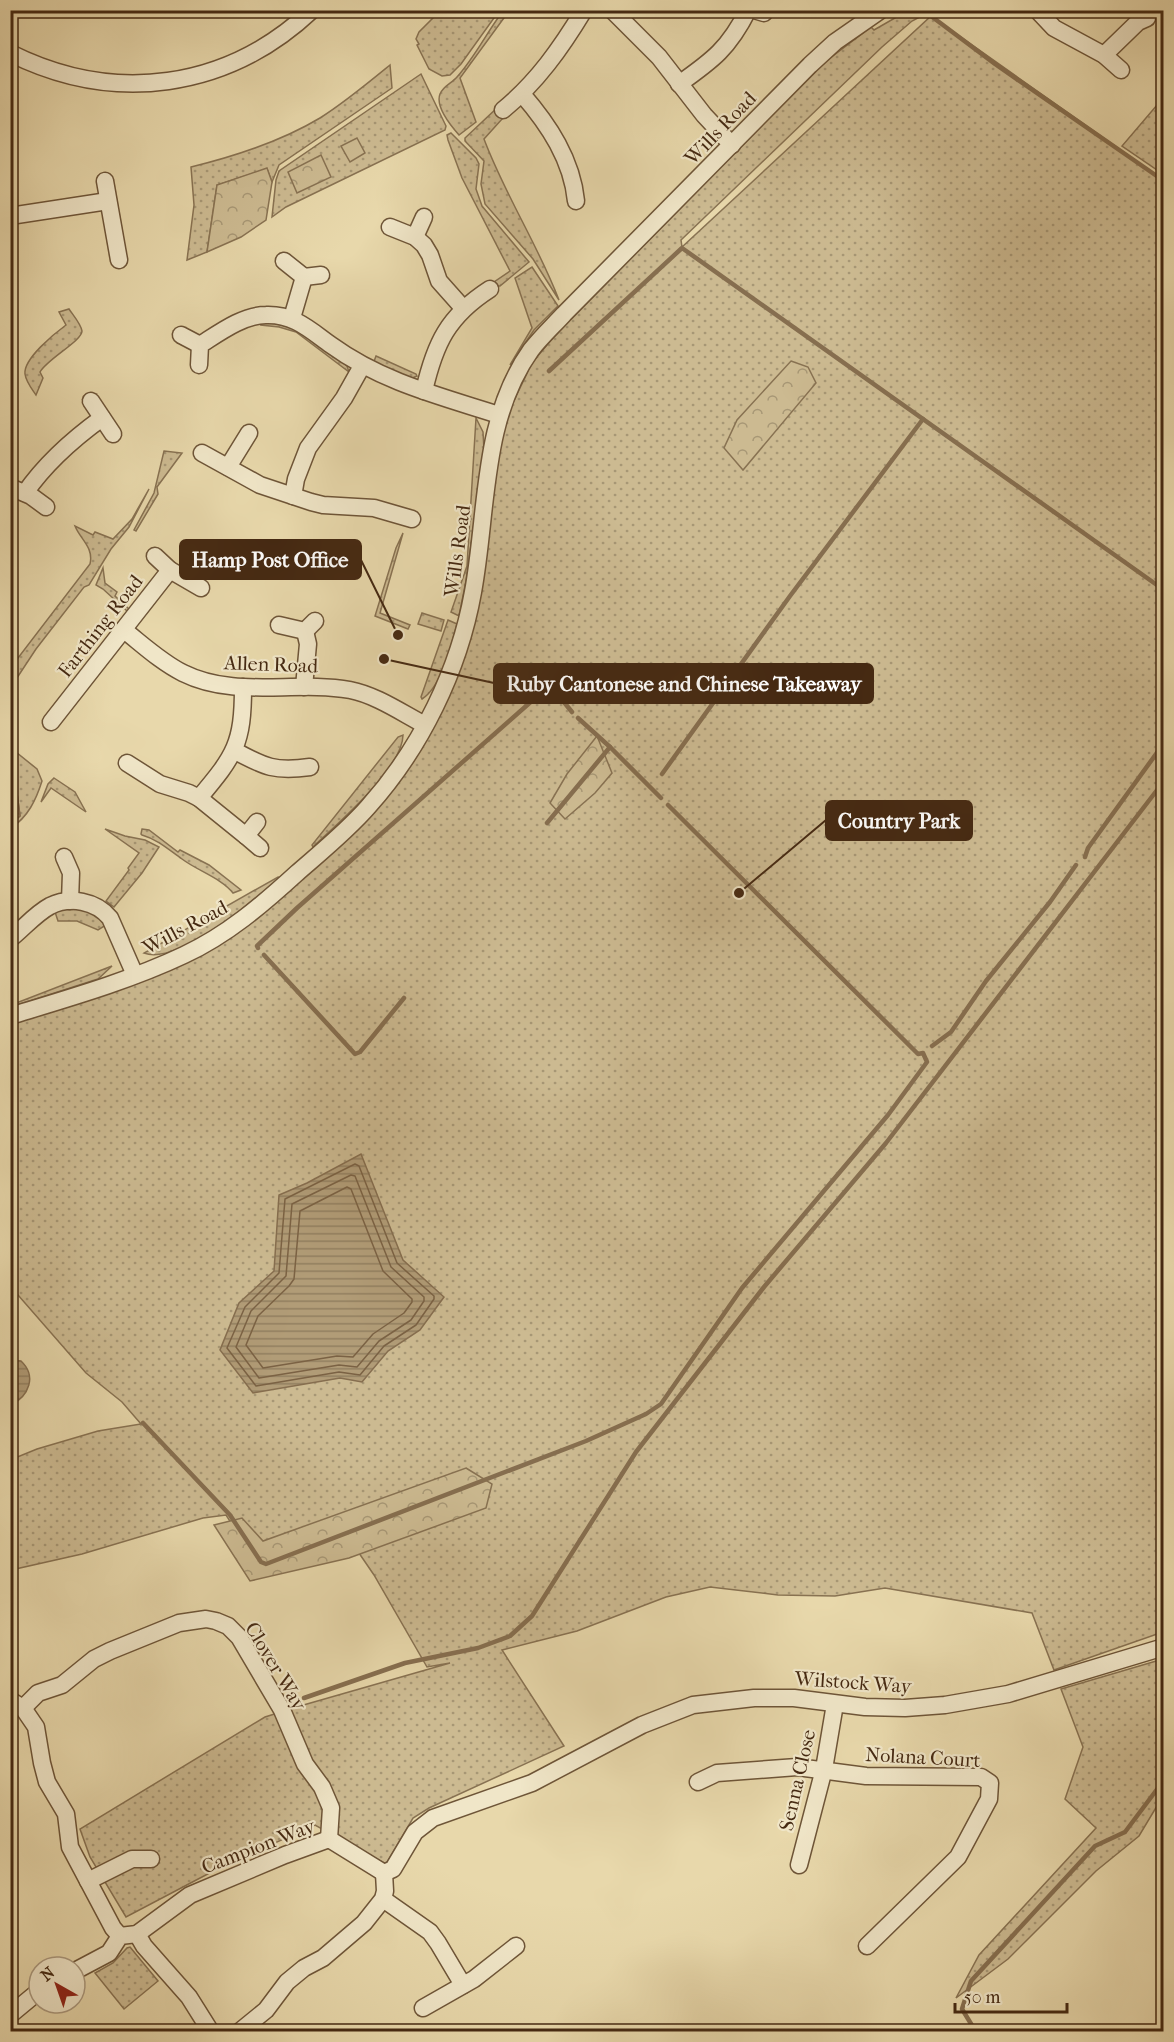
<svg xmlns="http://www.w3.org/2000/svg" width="1174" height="2042" font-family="'IM FELL French Canon',serif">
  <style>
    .grass { fill: url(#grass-dots); stroke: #887252; stroke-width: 1.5 }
    .forest { fill: url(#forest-crowns); stroke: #887252; stroke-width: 1.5 }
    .garden { fill: #ccba91; stroke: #887252; stroke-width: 1.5 }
    .water { fill: url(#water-rules); stroke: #866e4f; stroke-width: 1.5 }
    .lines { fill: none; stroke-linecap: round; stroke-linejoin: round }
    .shore { stroke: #7b6244; stroke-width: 1.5 }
    .stream { stroke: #866e4f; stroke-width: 4.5 }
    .street-casing { stroke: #6e5538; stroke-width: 19 }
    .street { stroke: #f0e6c8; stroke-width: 16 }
    .labels { text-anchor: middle; stroke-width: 4.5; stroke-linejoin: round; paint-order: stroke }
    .street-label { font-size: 20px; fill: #452912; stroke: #f0e6c8 }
    .leader { fill: none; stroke: #452912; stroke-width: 2 }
    .callout-dot { fill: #452912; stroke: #f0e6c8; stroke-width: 2 }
    .callout { fill: #452912; stroke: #452912; stroke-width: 2 }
    .callout-label { font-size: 21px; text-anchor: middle; font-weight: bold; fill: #fff }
  </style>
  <defs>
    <pattern id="grass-dots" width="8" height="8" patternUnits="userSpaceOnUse" patternTransform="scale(1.5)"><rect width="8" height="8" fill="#ccba91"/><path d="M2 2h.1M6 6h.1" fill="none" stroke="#a79775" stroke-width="1.8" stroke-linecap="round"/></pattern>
    <pattern id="forest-crowns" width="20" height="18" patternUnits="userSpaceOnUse" patternTransform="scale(1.5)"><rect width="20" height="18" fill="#ccba91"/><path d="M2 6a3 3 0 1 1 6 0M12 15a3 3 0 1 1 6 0" fill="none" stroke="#a79775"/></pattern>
    <pattern id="water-rules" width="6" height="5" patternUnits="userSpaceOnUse" patternTransform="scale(1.5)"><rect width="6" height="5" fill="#b19c77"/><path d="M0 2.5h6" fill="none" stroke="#927f60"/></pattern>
  </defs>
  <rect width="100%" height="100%" fill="#e8d8ab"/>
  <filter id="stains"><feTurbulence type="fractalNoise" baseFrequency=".00333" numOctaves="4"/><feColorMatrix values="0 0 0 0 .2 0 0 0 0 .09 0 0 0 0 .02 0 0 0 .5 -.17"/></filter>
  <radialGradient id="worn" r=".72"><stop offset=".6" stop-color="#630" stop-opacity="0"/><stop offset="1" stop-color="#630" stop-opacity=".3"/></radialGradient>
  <g class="grass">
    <path d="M440,11H499L461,64L450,75L442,76L429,69L417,45L419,44L416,39L419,32Z"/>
    <path d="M503,11H509L460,78L476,122L459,135C451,126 435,107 440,94C443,86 452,83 457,77C475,57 487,32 503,11Z"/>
    <path d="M907,11H931L912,21L882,47L681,240L682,247L931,16L1163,180V1632L1054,1670L1032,1613L885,1588L835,1596L778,1595L710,1587L666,1597L577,1631L502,1650L564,1746L429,1808L413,1818L386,1864L315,1825L221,1867L126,1917L90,1857L80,1829L265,1717L300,1706L450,1663L427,1667L374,1575L348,1537L261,1569L226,1515L203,1518L82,1554L11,1570L10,1460L37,1449L98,1431L141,1424L122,1402L86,1373L11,1287V1024L127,986L315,867L443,706L507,415L532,363L556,334L825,62L871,27L874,30Z"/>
    <path d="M390,65L392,88L279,165L272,182L267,169L217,185L207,252L187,260L194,205L191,167C236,156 280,142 320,118C344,103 368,83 390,65Z"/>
    <path d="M421,74L446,126L445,130L286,207L272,217L276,180L279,171Z"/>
    <path d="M1163,98V174L1122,146Z"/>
    <path d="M497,108L503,118L484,139C505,195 538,245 559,300L533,259L485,204L481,184L484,161L465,141V138Z"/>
    <path d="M451,133L476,158L479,164L476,189L482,206L529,262L500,286H496L494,282L510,271L462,178L448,140L447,135Z"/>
    <path d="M532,267L558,306L534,330L510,365L532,328L515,278Z"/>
    <path d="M69,309C73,315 81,324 82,331C82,341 47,359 40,372L43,378L36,395C32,389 26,382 25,374C23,359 55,333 66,325L59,312Z"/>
    <path d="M262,322L293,326L342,361L347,366L349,372L296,332L279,327L261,325Z"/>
    <path d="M376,356L416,374L417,376L410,379L373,364Z"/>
    <path d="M476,418L483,432L484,450L466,581L459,616L451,612L467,566Z"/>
    <path d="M164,451L182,453L157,487L158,494L136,531L134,530L154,493Z"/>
    <path d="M149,489L129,527L111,549L89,585L84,587L36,649L11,687V664L18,658L90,564C94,547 80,539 75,526L93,535L95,532L113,539L132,519Z"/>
    <path d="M403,533L380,613L410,625L408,629L375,616L396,548Z"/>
    <path d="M103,568L105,583L117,592L115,596L129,609L127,611L103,589L96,585Z"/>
    <path d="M422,613L444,620L441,631L418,624Z"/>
    <path d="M448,620L457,624C451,646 442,686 422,699L421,697Z"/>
    <path d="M403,735C403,768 337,824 313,847L312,845L398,737Z"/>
    <path d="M11,748L37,769L42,781C36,800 28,817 11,828V824L20,816L17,793L11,779Z"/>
    <path d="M54,778L75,792L86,812L51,788L41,802L48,784Z"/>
    <path d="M105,829L125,836L145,840L159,847L142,873L114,907L106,901L129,870L128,868L139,853Z"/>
    <path d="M142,829L149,830L178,852L180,850L209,865L241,890L233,893C221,878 198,871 182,859C169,850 159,840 142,835L141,834Z"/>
    <path d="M278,877L280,878C255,899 178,966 144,953Z"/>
    <path d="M82,908L98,916L106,925L98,930L77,921H58L55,912L62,909Z"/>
    <path d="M112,966L98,979L11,1007V1005Z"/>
    <path d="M1163,1659V1796L1139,1836L1096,1871L1008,1959L956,1998L979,1955L1096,1828L1065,1799L1083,1747L1061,1689Z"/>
    <path d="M130,1947L158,1981L124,2009L95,1973L113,1963L127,1948Z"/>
  </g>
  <g class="forest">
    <path d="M321,155L331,177L297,193L288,172Z"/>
    <path d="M267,168L272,182L266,220L241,237L207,252L217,185Z"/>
    <path d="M791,361L808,367L816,383L743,470L724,448L737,420Z"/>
    <path d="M597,736L612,773L595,793L565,819L550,803L567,774Z"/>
    <path d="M466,1468L492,1484L486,1508L349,1558L250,1581L214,1525L242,1518L263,1541Z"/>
  </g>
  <path class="garden" d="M357,138L365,153L350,162L341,146Z"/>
  <g class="water">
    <path d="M11,779L17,793L20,816L11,824Z"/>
    <path d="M361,1154L403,1260L444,1297L420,1330L388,1351L362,1382L340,1378L253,1393L220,1350L239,1303L274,1271L279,1195L307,1183Z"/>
    <path d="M11,1360L21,1361C37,1376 29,1396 11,1405Z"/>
  </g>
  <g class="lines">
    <g class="shore">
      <path d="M355,1164L359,1166L397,1263L434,1296V1299L416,1325L384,1346L360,1375L339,1372L256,1386L227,1348L245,1307L279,1273L285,1199Z"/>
      <path d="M351,1175L355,1176L391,1267L424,1297V1301L411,1320L379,1341L357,1367L339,1365L259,1378L236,1347L251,1311L286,1276L292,1204Z"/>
      <path d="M347,1187L351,1189L383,1271L412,1299V1302L404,1313L373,1334L353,1357L337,1356L263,1368L246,1345L258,1316L289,1286L294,1279L300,1211Z"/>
    </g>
    <g class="stream">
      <path d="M931,16L995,64L1164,181"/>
      <path d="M549,371L682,248L1164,590"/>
      <path d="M578,718L610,747L661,798"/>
      <path d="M662,774L790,596L923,419"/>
      <path d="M547,823L610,747"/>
      <path d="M1085,857L1088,848L1164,743"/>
      <path d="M258,948L257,946L297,908L550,685L572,712"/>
      <path d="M264,955L355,1054L360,1052L404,998"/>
      <path d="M932,1046L951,1032L986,981L1050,902L1076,865"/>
      <path d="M143,1423L230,1515L261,1562L266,1564L586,1441L646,1414L661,1404L742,1288L888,1115L927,1062L923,1053L918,1054L668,805"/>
      <path d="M304,1698L405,1663L478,1648L510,1636L532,1616L636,1452L764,1287L886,1143L1164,781"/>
      <path d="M976,2032L962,2009L971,1981L1095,1846L1125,1832L1164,1780"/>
    </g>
    <g class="street-casing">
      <g id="street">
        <path d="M612,10L659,57L704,115L732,145"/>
        <path d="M754,10L764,13"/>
        <path d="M1037,10L1054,28L1104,55L1121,70"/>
        <path d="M10,53C114,105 227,90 312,10"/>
        <path d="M1104,55L1138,22L1147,18"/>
        <path d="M679,84C713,60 729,48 748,10"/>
        <path d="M522,94C549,125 572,160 576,201"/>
        <path d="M503,110C537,82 561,48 584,10"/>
        <path d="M105,181L119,260"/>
        <path d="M10,216L108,201"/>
        <path d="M390,227L415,237L424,245L430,255L439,281L463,308"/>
        <path d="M415,237L424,217"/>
        <path d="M284,261L304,277L292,318"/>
        <path d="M304,277L321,275"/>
        <path d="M181,335L200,345"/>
        <path d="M199,365L200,345C219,333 243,315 266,315C294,314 310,330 331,345C382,382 440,396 499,415"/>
        <path d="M424,391C435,343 448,316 490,289"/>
        <path d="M91,401L113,434"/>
        <path d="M202,453L260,485L311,502L323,505L374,508L412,519"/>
        <path d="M228,467L249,433"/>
        <path d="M10,487L31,496L46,507"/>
        <path d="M25,493C45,464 73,439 102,418"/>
        <path d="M293,496L296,479L308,448L344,398L362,366"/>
        <path d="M155,556L170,570L201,588"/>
        <path d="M279,625L305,631L315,621"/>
        <path d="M124,630C143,645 161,662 183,673C235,699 295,680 350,690C376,695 402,713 425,725"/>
        <path d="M304,687L308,644L305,631"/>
        <path d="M51,722L170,570"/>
        <path d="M235,751C265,767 275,772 310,767"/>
        <path d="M127,763L160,784L189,793L199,798L246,836L257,822"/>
        <path d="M199,798C235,755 243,744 243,687"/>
        <path d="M246,836L260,848"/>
        <path d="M64,857L71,873L70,901"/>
        <path d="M10,939C23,929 35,914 50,906C70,896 96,901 110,918L135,975"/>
        <path d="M10,1016C69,998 129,981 184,955C227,935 262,905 297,873C321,852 347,831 368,807C421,748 459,670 473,592C488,511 481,420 531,350C541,337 553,326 564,314L810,65L835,42L881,10"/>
        <path d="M10,1700L23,1708L36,1727L42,1763L47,1782L66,1814L70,1847L113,1928L120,1936"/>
        <path d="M23,1708L38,1693L62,1685L94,1659L110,1651L179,1623L206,1619L216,1621L228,1626L239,1637L282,1710L305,1764L322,1787L331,1808L329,1839"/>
        <path d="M698,1782L717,1773L797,1767L866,1776L981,1777L990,1783L989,1799L958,1857L867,1946"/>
        <path d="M799,1865L824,1769L835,1704"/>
        <path d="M88,1881L132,1859H151"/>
        <path d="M383,1899L430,1932L438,1943L463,1985"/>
        <path d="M137,1934L144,1946L189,1997L211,2032"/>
        <path d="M75,1971L109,1953L120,1936L137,1934L190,1895L285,1855L329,1839L384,1873L393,1869L415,1832L433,1818L532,1783L642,1725L693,1705L754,1698H794L865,1707L905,1708L945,1705L1008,1694L1164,1647"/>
        <path d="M423,2008L474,1979L516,1946"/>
        <path d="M10,2015L39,1991"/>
        <path d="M239,2032L266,2010L287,1982L304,1968L323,1958L364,1923L383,1899L385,1891L384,1873"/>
      </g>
    </g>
    <use href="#street" class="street"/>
  </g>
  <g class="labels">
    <g class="street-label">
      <text transform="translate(720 128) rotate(-46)" y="7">Wills Road</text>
      <text transform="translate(457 551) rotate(-82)" y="7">Wills Road</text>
      <text transform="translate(100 626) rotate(-52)" y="7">Farthing Road</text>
      <text transform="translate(271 664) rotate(2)" y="7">Allen Road</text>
      <text transform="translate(185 927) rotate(-28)" y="7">Wills Road</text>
      <text transform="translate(276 1666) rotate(59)" y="7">Clover Way</text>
      <text transform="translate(853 1682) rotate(4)" y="7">Wilstock Way</text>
      <text transform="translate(923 1757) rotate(3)" y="7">Nolana Court</text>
      <text transform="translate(797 1780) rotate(-77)" y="7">Senna Close</text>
      <text transform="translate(258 1846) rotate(-21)" y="7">Campion Way</text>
    </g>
  </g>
  <path class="leader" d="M398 635L361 560M384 659L494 683M739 893L826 820"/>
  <g class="callout-dot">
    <circle cx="398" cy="635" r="6"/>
    <circle cx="384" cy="659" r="6"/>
    <circle cx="739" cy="893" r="6"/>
  </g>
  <g class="callout">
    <rect x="180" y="540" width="181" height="39" rx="6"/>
    <rect x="494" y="664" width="379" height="39" rx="6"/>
    <rect x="826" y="801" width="146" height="39" rx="6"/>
  </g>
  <g class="callout-label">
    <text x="270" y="567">Hamp Post Office</text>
    <text x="684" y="691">Ruby Cantonese and Chinese Takeaway</text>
    <text x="899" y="828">Country Park</text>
  </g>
  <rect width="1174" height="2042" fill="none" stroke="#e8d8ab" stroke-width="36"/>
  <rect x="12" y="12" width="1150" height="2018" fill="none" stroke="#452912" stroke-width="3"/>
  <rect x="18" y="18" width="1138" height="2006" fill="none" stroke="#452912" stroke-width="1.5"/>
  <g transform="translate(57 1985) rotate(320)"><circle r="28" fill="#f0e6c8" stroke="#ac9a7f" stroke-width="1.5"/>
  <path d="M0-4.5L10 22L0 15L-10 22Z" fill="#8f2418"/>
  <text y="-9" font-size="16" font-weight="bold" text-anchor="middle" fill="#452912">N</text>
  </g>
  <path d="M955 2003v9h112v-9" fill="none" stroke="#452912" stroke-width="3"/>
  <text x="964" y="2003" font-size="18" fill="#452912" stroke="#f0e6c8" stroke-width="4.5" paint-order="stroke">50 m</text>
  <rect width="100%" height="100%" filter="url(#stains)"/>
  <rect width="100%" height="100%" fill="url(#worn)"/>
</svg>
